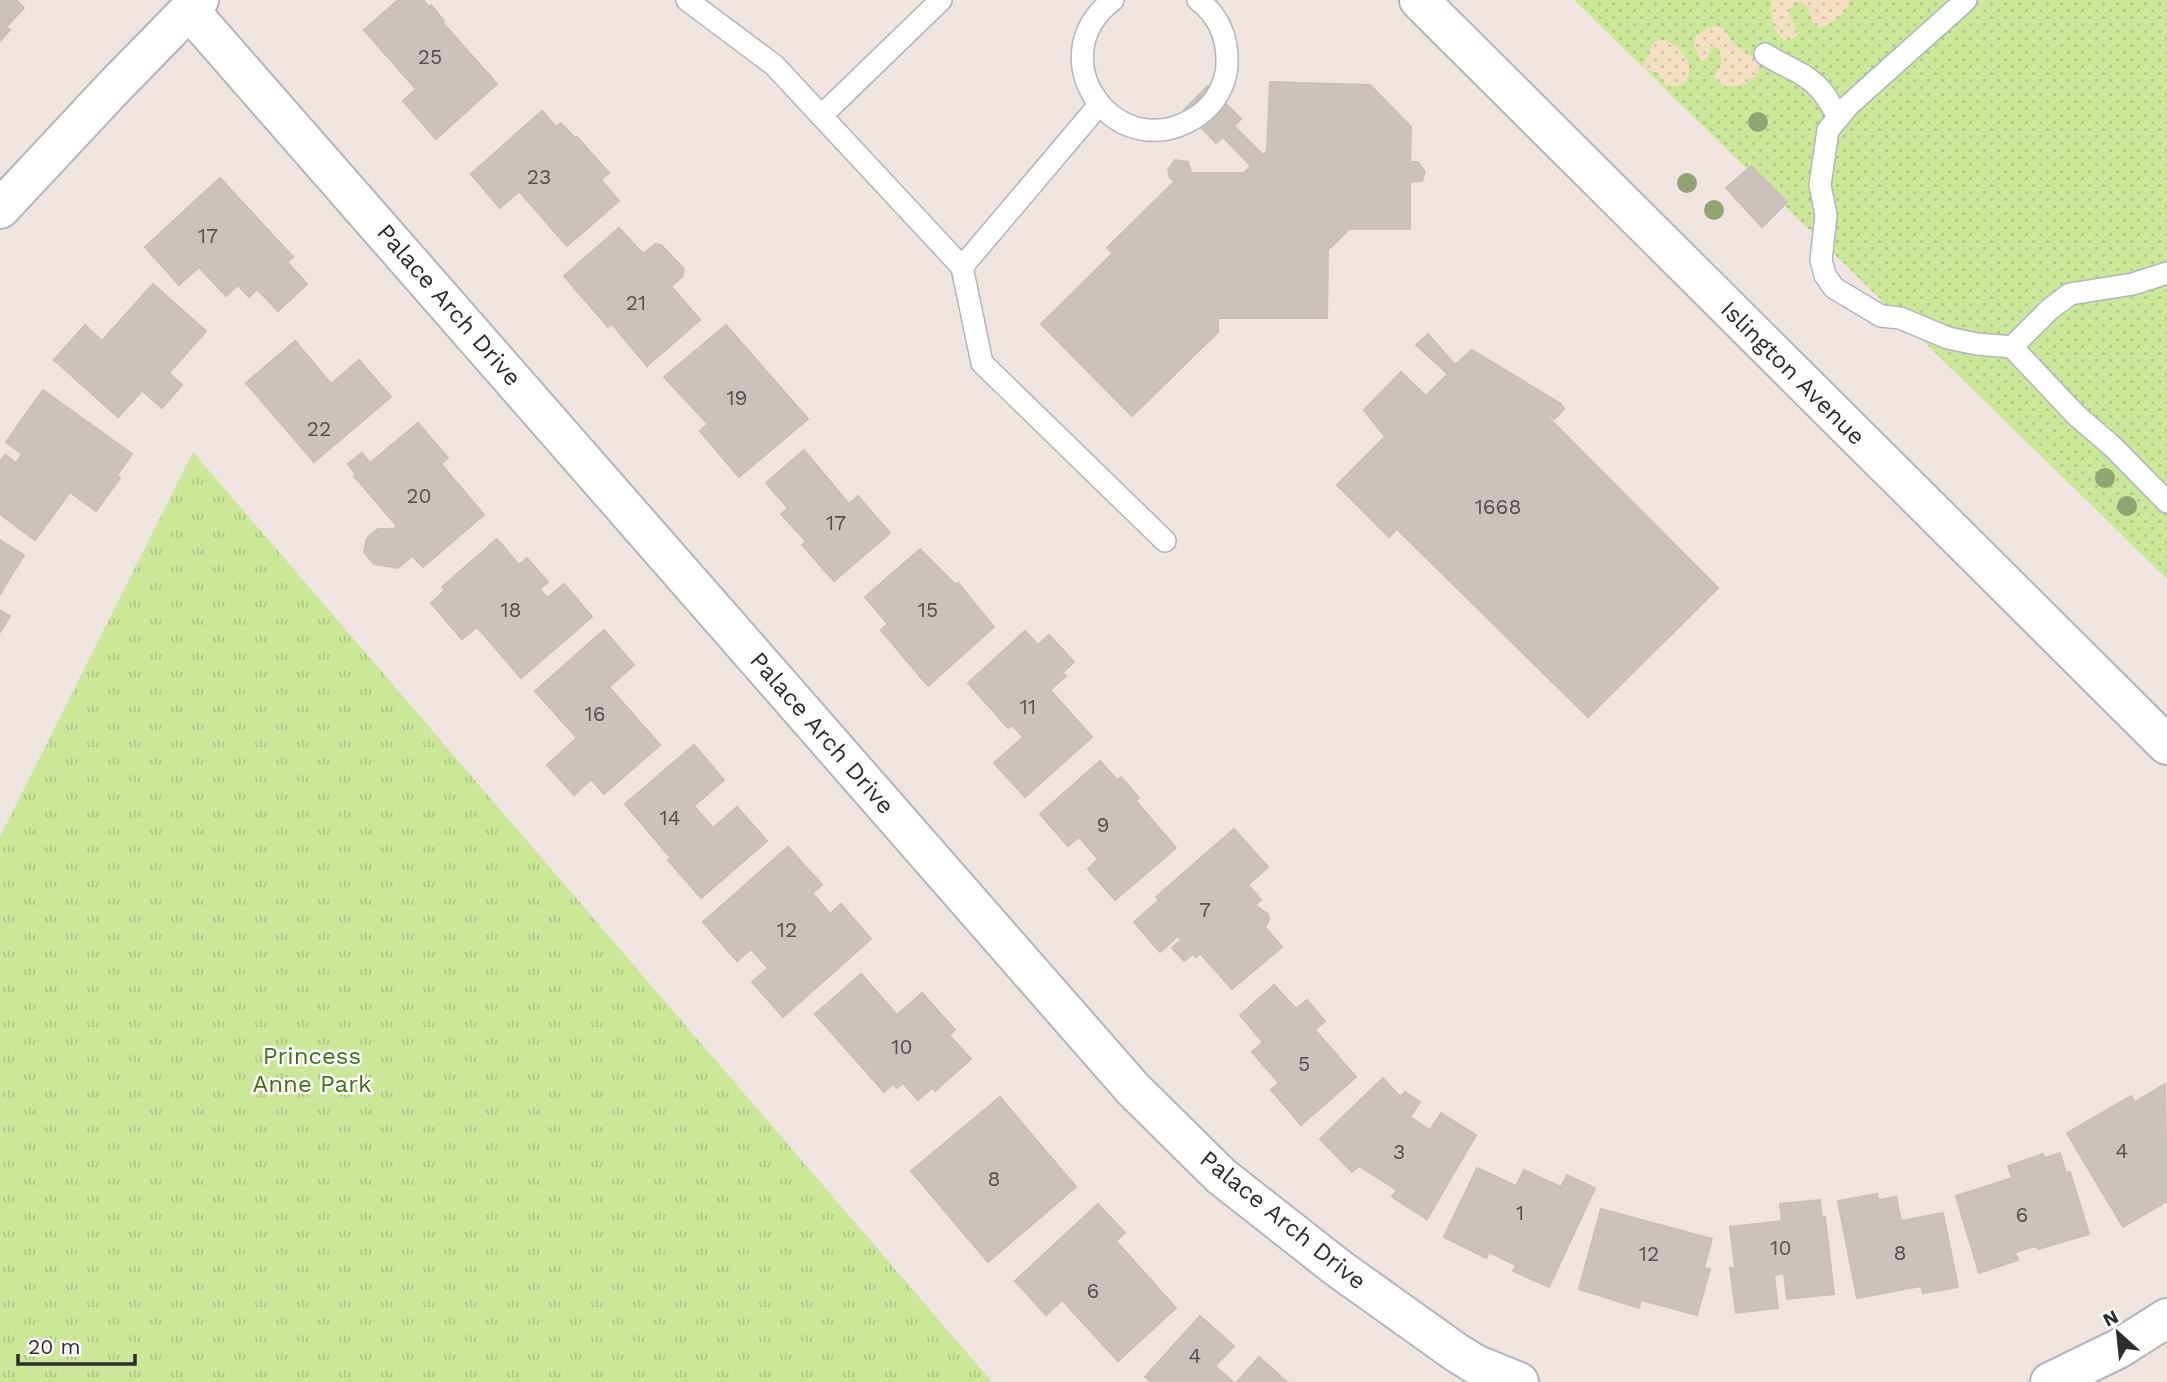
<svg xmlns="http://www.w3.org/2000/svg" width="2167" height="1382" font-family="'Work Sans',sans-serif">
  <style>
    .grass { fill: url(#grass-dots) }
    .sand { fill: url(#sand-dots) }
    .park { fill: url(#park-tufts) }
    .building { fill: #cbc2be; stroke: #cbbfb8; stroke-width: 2 }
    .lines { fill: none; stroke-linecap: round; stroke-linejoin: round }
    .lane-casing { stroke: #afb6bd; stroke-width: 24 }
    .street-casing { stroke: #afb6bd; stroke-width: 42 }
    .secondary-casing { stroke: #afb6bd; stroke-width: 42 }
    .lane { stroke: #fff; stroke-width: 21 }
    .street { stroke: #fff; stroke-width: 38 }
    .secondary { stroke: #fff; stroke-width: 38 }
    .tree { fill: #90a571 }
    .labels { text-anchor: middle; stroke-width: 5; stroke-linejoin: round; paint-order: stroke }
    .number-label { font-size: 21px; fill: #545251 }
    .street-label { font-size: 24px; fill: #2d2d2d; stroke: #fff }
    .park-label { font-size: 24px; fill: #437117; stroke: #fff }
  </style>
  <defs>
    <pattern id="grass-dots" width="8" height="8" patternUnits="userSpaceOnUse" patternTransform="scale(1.75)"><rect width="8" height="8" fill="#cbe899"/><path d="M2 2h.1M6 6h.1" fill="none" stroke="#afc784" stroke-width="1.8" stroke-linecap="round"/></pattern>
    <pattern id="sand-dots" width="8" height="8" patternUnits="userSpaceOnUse" patternTransform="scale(1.75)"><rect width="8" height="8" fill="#f5dfc2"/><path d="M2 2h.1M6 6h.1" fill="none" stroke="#d2c0a7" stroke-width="1.8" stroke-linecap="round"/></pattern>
    <pattern id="park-tufts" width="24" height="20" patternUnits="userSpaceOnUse" patternTransform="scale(1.75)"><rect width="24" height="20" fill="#cbe899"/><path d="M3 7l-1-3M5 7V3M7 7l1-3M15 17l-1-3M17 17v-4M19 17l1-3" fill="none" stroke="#afc784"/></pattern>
  </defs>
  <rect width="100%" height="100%" fill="#efe4e0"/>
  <path class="grass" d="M1574,0H2167V579Z"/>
  <g class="sand">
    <path d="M1771,0H1850C1846,14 1833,23 1820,28L1813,24L1808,9L1802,2H1796L1789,10L1790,17L1798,32L1796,37L1785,41C1771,32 1772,15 1771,0Z"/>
    <path d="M1717,26L1724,29L1734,44L1759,62C1765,83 1723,96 1714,77L1722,63L1719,49L1715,47L1710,48L1708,57L1702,61L1700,60L1695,48L1694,38L1706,29Z"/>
    <path d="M1659,39C1696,46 1701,94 1665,85L1658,73L1648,70L1643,66L1652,45Z"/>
  </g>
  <path class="park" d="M193,452L992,1382H0V837Z"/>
  <g class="building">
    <path d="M0,0H16L24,8L6,27L10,30L0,41Z"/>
    <path d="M398,0H423L429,7L431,5L444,21L442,22L497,84L436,139L403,101L416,89L364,30Z"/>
    <path d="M1270,82L1370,85L1411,127L1410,162H1418L1425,172L1422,181L1410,182V229H1349L1328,250L1327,318H1218V332L1132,416L1041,324L1113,253L1107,248L1175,181L1170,178L1168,170L1175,160L1188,162L1191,173H1244L1267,151Z"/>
    <path d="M1208,86L1241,119L1234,126L1263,155L1251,166L1223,137L1216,143L1184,110Z"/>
    <path d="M542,111L556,127L561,123L575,138L577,137L609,173L601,180L619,201L567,246L519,191L500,208L471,174Z"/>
    <path d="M1751,166L1787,202L1762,227L1726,188Z"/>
    <path d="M220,178L293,257L287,262L307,284L278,311L257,289L249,297L238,285L226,296L199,267L179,285L145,247Z"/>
    <path d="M619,228L643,254L655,244L661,245L684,269L682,277L671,286L700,320L647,366L612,324L608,327L564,276Z"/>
    <path d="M153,284L206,331L169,373L182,385L162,408L144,392V389L118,417L54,360L85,325L102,341Z"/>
    <path d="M726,325L808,419L739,477L700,431L708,424L664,377Z"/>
    <path d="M1428,334L1455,365L1472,350L1561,404L1564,409L1554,419L1548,413L1547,416L1718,588L1588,717L1397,529L1389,537L1337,485L1385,437L1364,410L1401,372L1426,396L1448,374L1416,345Z"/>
    <path d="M295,341L331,384L359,360L391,397L314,462L246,383Z"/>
    <path d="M43,390L132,454L117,475L120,478L96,511L70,492L35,540L0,514V462L5,455L16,463L22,454L6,442Z"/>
    <path d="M418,423L448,458L441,464L484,515L423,567L412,556L398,568L374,564L364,552L367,538L378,529H393L397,526L354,476L356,475L348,464L362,453L370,463Z"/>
    <path d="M804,450L849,504L858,496L890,533L834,581L802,545L806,541L781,514L788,508L766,483Z"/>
    <path d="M497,539L519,565L527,558L548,582L540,589L547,598L564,584L592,617L521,678L477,627L462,639L431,603L445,590L442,587Z"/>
    <path d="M0,540L24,555L0,594Z"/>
    <path d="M920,549L956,585L958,583L994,627L928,686L881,630L888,624L865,597Z"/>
    <path d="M0,610L10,616L0,632Z"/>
    <path d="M604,630L634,665L609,687L660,745L604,794L591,779L574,795L547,765L577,738L535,691Z"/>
    <path d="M1025,631L1038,645L1049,635L1074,662L1062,673L1066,676L1050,690L1092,737L1025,797L994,763L1023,737L1012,725L1008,728L968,683Z"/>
    <path d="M694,745L724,780L694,806L713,828L737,807L767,841L701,898L668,860L671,858L625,804Z"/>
    <path d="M1100,761L1117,780L1121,777L1139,798L1136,801L1176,848L1115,900L1088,869L1098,859L1079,837L1068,846L1040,814Z"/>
    <path d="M1234,829L1268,867L1248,885L1261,900L1255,905L1268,914L1269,920L1265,927L1282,947L1232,989L1200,953L1196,957L1193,954L1184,961L1172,948L1181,940L1178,936L1160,952L1134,922L1159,900L1156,897Z"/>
    <path d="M788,847L822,885L812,893L830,914L841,904L871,939L783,1017L752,982L768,968L751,949L737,961L703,922Z"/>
    <path d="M861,974L897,1015L922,993L955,1030L949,1035L971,1059L935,1091L932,1088L918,1100L903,1083L897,1088L893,1084L884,1092L815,1014Z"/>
    <path d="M1274,985L1296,1009L1307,1000L1325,1021L1315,1030L1356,1077L1301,1125L1271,1090L1279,1083L1252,1052L1263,1042L1240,1015Z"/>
    <path d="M1383,1078L1400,1097L1405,1092L1420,1102L1410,1117L1430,1130L1441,1113L1476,1135L1427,1219L1392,1197L1397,1190L1359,1166L1352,1172L1320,1139Z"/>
    <path d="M2165,1084L2167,1201L2123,1227L2067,1133L2131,1096L2135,1102Z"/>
    <path d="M1000,1097L1076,1187L988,1262L911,1171Z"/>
    <path d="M2060,1153L2066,1173L2070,1172L2089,1234L2038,1249L2037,1246L2015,1252L2018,1260L1979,1273L1956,1196L2012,1178L2008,1166L2043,1154L2045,1158Z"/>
    <path d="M1477,1168L1516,1186L1524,1170L1561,1187L1567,1175L1595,1188L1549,1287L1513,1271L1516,1265L1489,1252L1486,1258L1444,1237Z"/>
    <path d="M1877,1194L1879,1200L1896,1197L1901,1221L1943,1213L1958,1287L1923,1293L1921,1286L1857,1298L1838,1201Z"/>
    <path d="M1820,1200L1822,1218L1825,1217L1834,1294L1787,1299L1784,1273L1774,1275L1778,1308L1736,1313L1730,1268H1735L1730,1227L1782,1221L1780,1204Z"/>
    <path d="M1098,1204L1125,1233L1116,1241L1176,1308L1118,1361L1062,1300L1046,1315L1015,1281Z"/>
    <path d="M1601,1209L1712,1239L1704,1268L1710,1269L1697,1315L1641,1300L1639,1308L1579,1289Z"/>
    <path d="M1200,1316L1234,1346L1215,1366L1233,1382H1151L1145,1377Z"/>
    <path d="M1259,1357L1287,1382H1237Z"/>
  </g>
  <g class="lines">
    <g class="lane-casing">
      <g id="lane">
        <path d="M687,0L774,65L962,267L1099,105"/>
        <path d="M1113,0C1036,59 1119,171 1199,115C1215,104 1226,84 1227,65C1228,39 1219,16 1198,0"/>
        <path d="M1966,0L1849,105L1828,130L1820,185L1826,215L1821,260L1825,275L1834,288L1881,316L1900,318L1948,338L1977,344L2012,347L2050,309L2070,294L2133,284L2167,273"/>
        <path d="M1765,54C1782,66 1805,72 1819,88C1827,96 1832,108 1839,117"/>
        <path d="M821,116L941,0"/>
        <path d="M962,267L982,363L1165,541"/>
        <path d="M2012,347L2076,415L2112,446L2167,502"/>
      </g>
    </g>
    <g class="street-casing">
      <g id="street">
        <path d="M189,10L1133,1089L1221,1176L1338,1268L1457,1353L1475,1364L1519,1382"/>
        <path d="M2050,1382L2118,1349L2167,1318"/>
      </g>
    </g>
    <g class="secondary-casing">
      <g id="secondary">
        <path d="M1419,0L2167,745"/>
        <path d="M0,209L114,87L199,0"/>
      </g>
    </g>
    <use href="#lane" class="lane"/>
    <use href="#street" class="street"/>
    <use href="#secondary" class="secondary"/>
  </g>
  <g class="tree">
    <circle cx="1758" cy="122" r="10"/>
    <circle cx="1687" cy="183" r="10"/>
    <circle cx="1714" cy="210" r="10"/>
    <circle cx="2105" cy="478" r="10"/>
    <circle cx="2127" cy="506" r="10"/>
  </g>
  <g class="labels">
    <g class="number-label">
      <text x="430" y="64">25</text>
      <text x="539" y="184">23</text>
      <text x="208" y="243">17</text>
      <text x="636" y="310">21</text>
      <text x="737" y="405">19</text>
      <text x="319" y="436">22</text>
      <text x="419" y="503">20</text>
      <text x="1498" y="514">1668</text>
      <text x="836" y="530">17</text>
      <text x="511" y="617">18</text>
      <text x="928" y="617">15</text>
      <text x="1028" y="714">11</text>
      <text x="595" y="721">16</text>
      <text x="670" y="825">14</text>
      <text x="1103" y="832">9</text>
      <text x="1205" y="917">7</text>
      <text x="787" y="937">12</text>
      <text x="902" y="1054">10</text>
      <text x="1304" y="1071">5</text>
      <text x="2122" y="1158">4</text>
      <text x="1399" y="1159">3</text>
      <text x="994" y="1186">8</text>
      <text x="1520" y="1220">1</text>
      <text x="2022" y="1222">6</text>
      <text x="1781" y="1255">10</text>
      <text x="1900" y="1260">8</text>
      <text x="1649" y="1261">12</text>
      <text x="1093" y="1298">6</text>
      <text x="1195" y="1363">4</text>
    </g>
    <g class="street-label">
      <text transform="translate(449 305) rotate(49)" y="8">Palace Arch Drive</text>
      <text transform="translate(1793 373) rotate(45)" y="8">Islington Avenue</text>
      <text transform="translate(822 733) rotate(49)" y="8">Palace Arch Drive</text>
      <text transform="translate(1283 1220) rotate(39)" y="8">Palace Arch Drive</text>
    </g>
    <g class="park-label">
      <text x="312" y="1064">Princess<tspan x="312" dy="28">Anne Park</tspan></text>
    </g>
  </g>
  <g transform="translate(2118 1333) rotate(333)" stroke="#ffffff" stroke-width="5" paint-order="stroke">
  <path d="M0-5L12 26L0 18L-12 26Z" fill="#2d2d2d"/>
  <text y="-10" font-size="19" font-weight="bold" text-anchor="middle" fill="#2d2d2d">N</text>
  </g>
  <path d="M18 1354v10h117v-10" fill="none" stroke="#2d2d2d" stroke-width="3.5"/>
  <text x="28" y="1354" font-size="21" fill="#2d2d2d" stroke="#ffffff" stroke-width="5" paint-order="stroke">20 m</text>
</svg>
